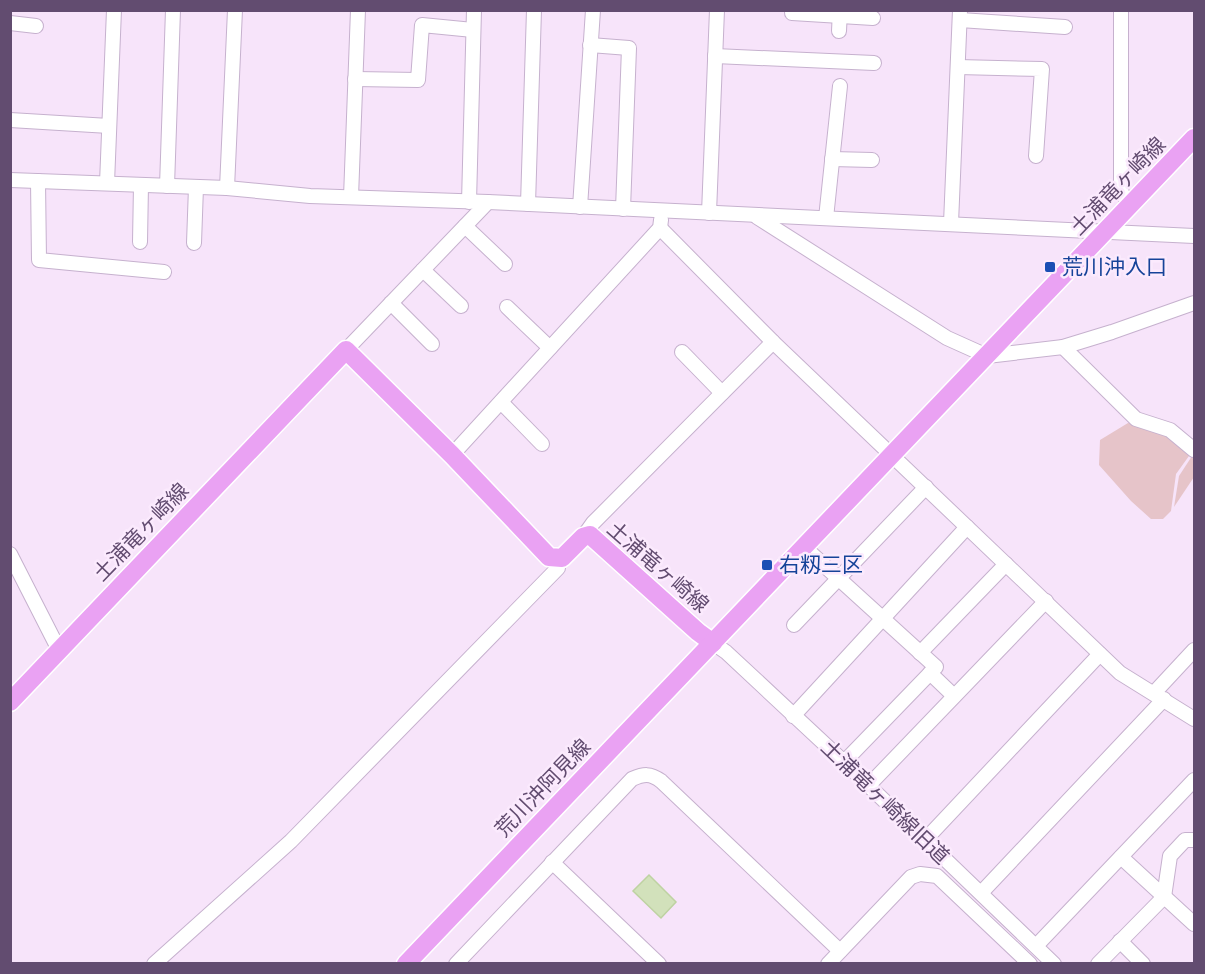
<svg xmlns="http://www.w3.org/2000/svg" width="1205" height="974" font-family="'Varela Round','Noto Sans JP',sans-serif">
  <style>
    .green { fill: #e6c4c9 }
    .water { fill: #d2e1bb; stroke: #bed2a2; stroke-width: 1.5 }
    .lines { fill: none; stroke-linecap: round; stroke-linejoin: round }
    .minor-casing { stroke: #c6b1ce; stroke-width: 16 }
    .major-casing { stroke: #fff; stroke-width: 21 }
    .minor { stroke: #fff; stroke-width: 14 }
    .major { stroke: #eaa2f3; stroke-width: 18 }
    .transit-dot { fill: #1a4fb4; stroke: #fbeafd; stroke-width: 2 }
    .labels { text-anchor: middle; stroke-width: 5; stroke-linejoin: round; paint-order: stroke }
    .street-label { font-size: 21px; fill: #624c70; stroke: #fbeafd }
    .transit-label { font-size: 21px; fill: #164399; stroke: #fbeafd; text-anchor: start }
  </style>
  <rect width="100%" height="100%" fill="#f7e4fa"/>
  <g class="green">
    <path d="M1128,423L1170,430L1194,449L1176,474L1171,511L1163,519H1151L1131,501L1099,465L1100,440Z"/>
    <path d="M1194,453V477L1174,507L1179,476Z"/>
  </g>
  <path class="water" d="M649,875L676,902L661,918L633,891Z"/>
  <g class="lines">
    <g class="minor-casing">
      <g id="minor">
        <path d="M1121,10V188L1122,194L1132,204"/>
        <path d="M792,13L873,18"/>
        <path d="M960,20L1065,27"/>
        <path d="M10,23L36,26"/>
        <path d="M839,31L840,10"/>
        <path d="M590,45L629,48L623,209"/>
        <path d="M715,56L874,63"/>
        <path d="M958,67L1042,69L1036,156"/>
        <path d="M355,79L418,80L422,25L473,30"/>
        <path d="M10,120L109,126"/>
        <path d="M832,159L872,160"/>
        <path d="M10,180L227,188L310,196L488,202L1194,236"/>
        <path d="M38,181L39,260L164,272"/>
        <path d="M107,183L114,10"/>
        <path d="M167,186L173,10"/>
        <path d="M227,188L235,10"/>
        <path d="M351,197L358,10"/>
        <path d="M469,202L474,10"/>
        <path d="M528,204L534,10"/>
        <path d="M580,207L593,10"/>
        <path d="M709,213L717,10"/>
        <path d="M757,217L947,338L987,356L1063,347L1112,332L1194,303"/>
        <path d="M826,218L840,86"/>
        <path d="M951,223L960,10"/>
        <path d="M465,226L505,264"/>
        <path d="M660,228L773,342L1120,673L1194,719"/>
        <path d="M140,242L141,185"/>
        <path d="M194,243L196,187"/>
        <path d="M423,270L461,306"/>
        <path d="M391,303L432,344"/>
        <path d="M507,307L550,348"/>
        <path d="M1063,347L1136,419L1170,430L1194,450"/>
        <path d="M346,350L488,202"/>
        <path d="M682,352L722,393"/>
        <path d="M501,402L542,444"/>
        <path d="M452,455L660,228L661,220"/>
        <path d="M583,537L593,523L773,342"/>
        <path d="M804,547L936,667L844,762"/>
        <path d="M10,554L59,650"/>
        <path d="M794,625L926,487"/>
        <path d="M713,643L726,652L844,762L1054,964"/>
        <path d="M920,653L1006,564"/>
        <path d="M930,673L954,696"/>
        <path d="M1154,693L1194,650"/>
        <path d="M793,716L967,527"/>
        <path d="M869,785L1046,601"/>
        <path d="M925,840L1100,654"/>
        <path d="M1121,857L1194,924"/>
        <path d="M552,862L659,964"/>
        <path d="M981,893L1164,699"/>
        <path d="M1120,941L1143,964"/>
        <path d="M1036,946L1194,780"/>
        <path d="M154,964L291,841L558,568V558"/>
        <path d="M456,964L632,779C644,774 650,773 661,781L840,951"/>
        <path d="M828,964L911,877L920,874L937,876L1030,964"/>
        <path d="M1098,964L1164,897L1170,856L1185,840H1194"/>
      </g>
    </g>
    <g class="major-casing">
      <g id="major">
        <path d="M10,702L346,350L452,455L549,557L562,558L583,537L590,535L698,632L713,643"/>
        <path d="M406,964L1194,138"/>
      </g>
    </g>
    <use href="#minor" class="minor"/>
    <use href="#major" class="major"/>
  </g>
  <g class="transit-dot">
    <rect x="1044" y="261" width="12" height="12" rx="3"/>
    <rect x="761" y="559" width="12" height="12" rx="3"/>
  </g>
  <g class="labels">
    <g class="street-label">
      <text transform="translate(1118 186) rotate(-46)" y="7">土浦竜ヶ崎線</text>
      <text transform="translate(141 532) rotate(-46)" y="7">土浦竜ヶ崎線</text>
      <text transform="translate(658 567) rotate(41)" y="7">土浦竜ヶ崎線</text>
      <text transform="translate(543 788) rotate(-46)" y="7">荒川沖阿見線</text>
      <text transform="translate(885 802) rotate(44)" y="7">土浦竜ヶ崎線旧道</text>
    </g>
    <g class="transit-label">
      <text x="1062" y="274">荒川沖入口</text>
      <text x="779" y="572">右籾三区</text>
    </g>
  </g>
  <rect width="1205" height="974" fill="none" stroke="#624c70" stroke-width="24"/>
</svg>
